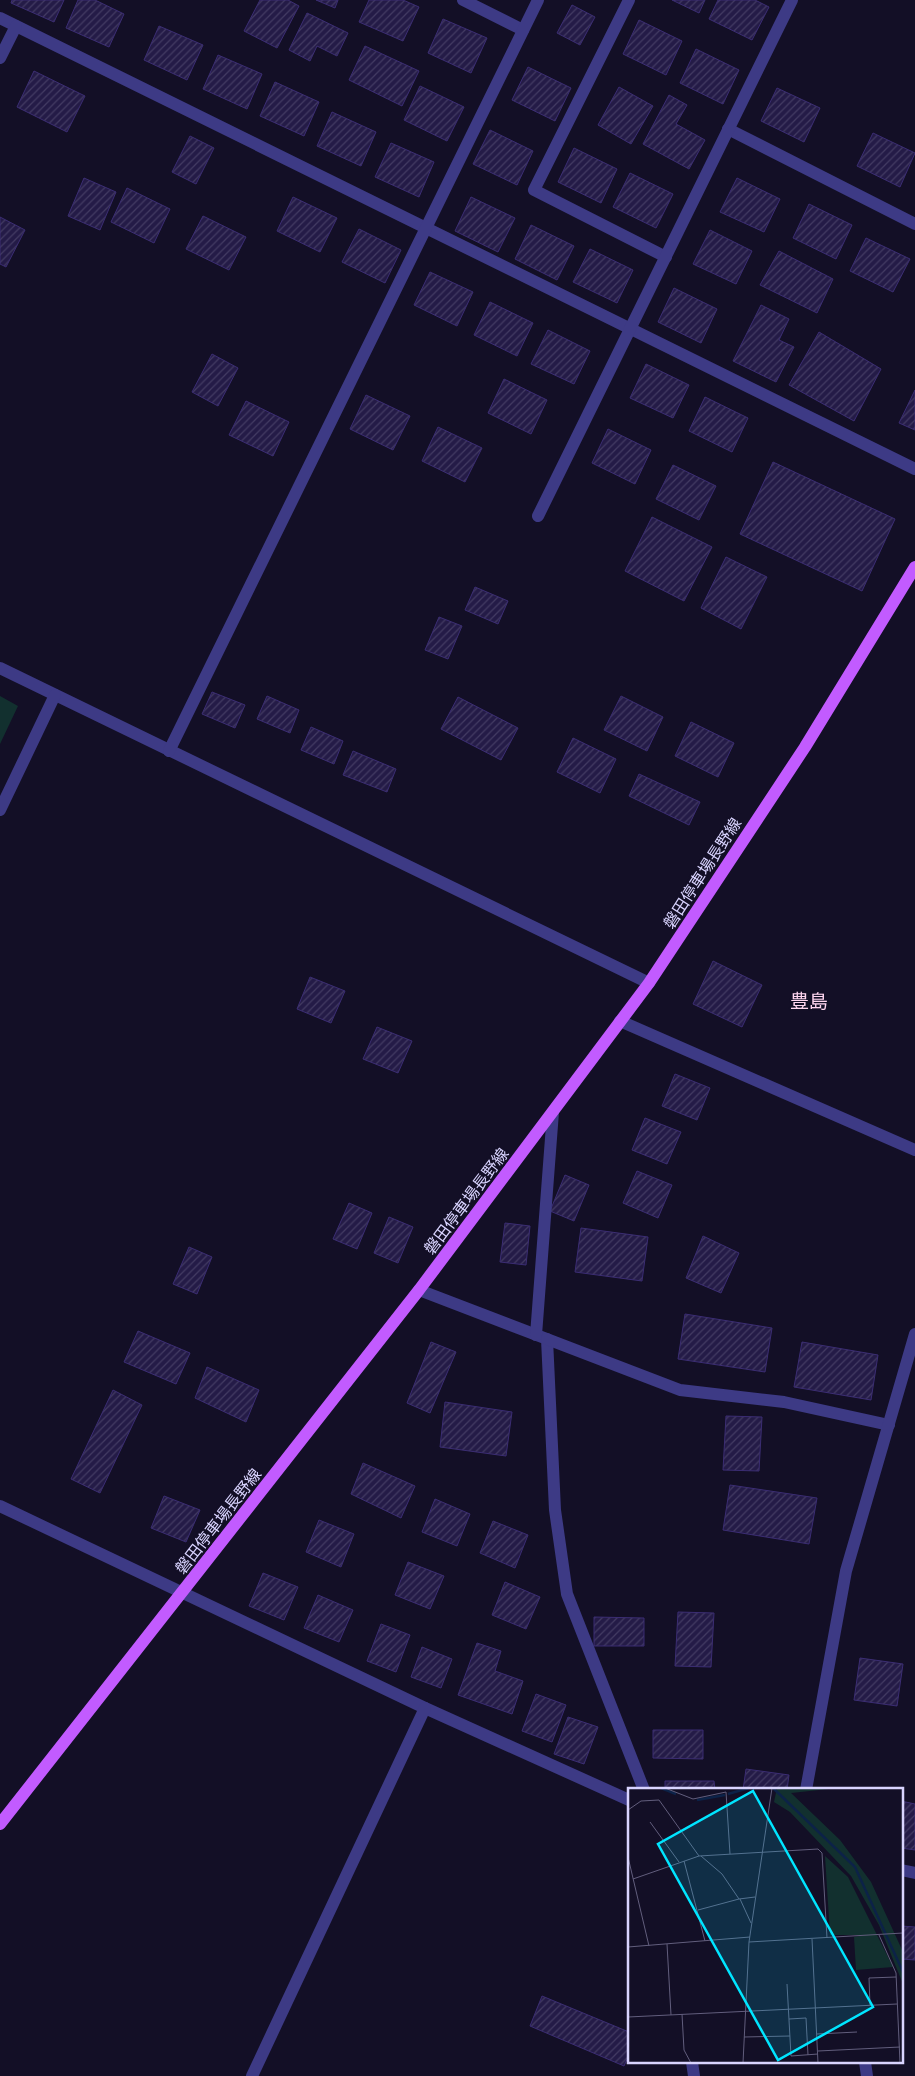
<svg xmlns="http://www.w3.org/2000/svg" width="915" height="2076" font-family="'Roboto Condensed','Noto Sans JP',sans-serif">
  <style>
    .green { fill: #12302f }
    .building { fill: url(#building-hatch); stroke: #3b2d73 }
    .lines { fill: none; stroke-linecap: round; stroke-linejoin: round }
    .minor { stroke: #3d3a85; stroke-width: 12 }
    .major { stroke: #c25bff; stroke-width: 12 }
    .labels { text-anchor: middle; stroke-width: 4; stroke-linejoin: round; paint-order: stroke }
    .street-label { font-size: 16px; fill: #d9d4ff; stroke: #130f26 }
    .quarter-label { font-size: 19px; fill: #ffd6f0; stroke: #130f26 }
    .inset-river { fill: none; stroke: #0c2248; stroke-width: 2.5 }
    .inset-road { fill: none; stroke: #625e7d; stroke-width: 1 }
    .view { fill: #00e5ff; fill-opacity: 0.15; stroke: #00e5ff; stroke-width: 2.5 }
    .inset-edge { fill: none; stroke: #d9d4ff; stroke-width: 2.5 }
  </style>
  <defs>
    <pattern id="building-hatch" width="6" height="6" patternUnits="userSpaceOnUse" patternTransform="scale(1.25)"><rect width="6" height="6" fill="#241b47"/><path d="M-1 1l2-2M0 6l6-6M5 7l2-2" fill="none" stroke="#433b63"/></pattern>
  </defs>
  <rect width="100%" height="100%" fill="#130f26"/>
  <path class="green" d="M0,696L18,706L0,744Z"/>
  <g class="building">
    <path d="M12,0H64L54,22L11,3Z"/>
    <path d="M78,0H95L124,14L109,47L66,28Z"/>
    <path d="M260,0H288L299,6L277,48L244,31Z"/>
    <path d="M316,0H338L335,8Z"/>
    <path d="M369,0H403L419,7L403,41L359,22Z"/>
    <path d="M672,0H705L699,13Z"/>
    <path d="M718,0H755L769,7L752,40L709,19Z"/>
    <path d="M572,5L595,17L580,45L557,33Z"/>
    <path d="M307,13L348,33L337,56L317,46L310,61L289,50Z"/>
    <path d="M443,19L487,38L471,73L428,53Z"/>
    <path d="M639,20L682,41L666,75L623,54Z"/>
    <path d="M159,26L203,45L187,80L144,60Z"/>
    <path d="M365,46L419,71L402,106L349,80Z"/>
    <path d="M696,49L739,70L723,104L680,83Z"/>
    <path d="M218,55L262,74L247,109L203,89Z"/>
    <path d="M528,67L571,88L555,121L512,100Z"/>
    <path d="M34,71L85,96L67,132L17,107Z"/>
    <path d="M275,82L319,102L304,136L260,116Z"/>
    <path d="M420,86L464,107L447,141L404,120Z"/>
    <path d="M619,87L653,106L631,144L598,125Z"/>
    <path d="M777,88L820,108L804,142L761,121Z"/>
    <path d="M669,95L687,105L676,124L705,140L689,169L643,144Z"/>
    <path d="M332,112L376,132L361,166L317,146Z"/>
    <path d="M490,130L533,151L517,185L473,164Z"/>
    <path d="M873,133L915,153L900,187L857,166Z"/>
    <path d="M190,136L214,148L196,184L172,172Z"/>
    <path d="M391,143L434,162L419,197L375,177Z"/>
    <path d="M574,148L617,169L601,203L558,182Z"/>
    <path d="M630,173L673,194L656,228L613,207Z"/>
    <path d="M84,178L116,192L100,230L68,216Z"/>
    <path d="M737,178L780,199L764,232L720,212Z"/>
    <path d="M127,188L170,209L154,243L111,222Z"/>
    <path d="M293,197L337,218L320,252L277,231Z"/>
    <path d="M471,197L515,218L498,252L455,231Z"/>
    <path d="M809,204L852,225L836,259L793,238Z"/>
    <path d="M203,216L246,237L229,270L186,249Z"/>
    <path d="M0,217L25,230L6,267L0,264Z"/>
    <path d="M531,225L574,246L557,280L515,259Z"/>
    <path d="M359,229L401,250L385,283L342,262Z"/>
    <path d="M710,230L752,251L736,284L693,264Z"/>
    <path d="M866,238L910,259L893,292L850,271Z"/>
    <path d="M590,249L633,270L617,303L573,282Z"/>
    <path d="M779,251L833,279L817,313L760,285Z"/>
    <path d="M430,272L473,292L457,326L414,305Z"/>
    <path d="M674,288L717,309L701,343L658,322Z"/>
    <path d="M490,302L533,323L517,356L474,335Z"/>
    <path d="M761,305L789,319L779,340L794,347L776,382L733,361Z"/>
    <path d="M548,330L590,351L574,384L531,364Z"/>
    <path d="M819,332L881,369L854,421L789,385Z"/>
    <path d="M212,354L238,368L218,406L192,392Z"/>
    <path d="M646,364L689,385L673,418L630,398Z"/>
    <path d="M504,379L547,400L531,434L488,413Z"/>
    <path d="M915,390V430L899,423Z"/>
    <path d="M366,395L410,416L393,450L350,429Z"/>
    <path d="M705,397L748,418L732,452L689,431Z"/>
    <path d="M246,401L289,422L273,456L229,435Z"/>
    <path d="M438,427L482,448L465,482L422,461Z"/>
    <path d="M608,429L651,450L635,484L592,463Z"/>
    <path d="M773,462L895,519L862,591L740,534Z"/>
    <path d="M673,465L716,486L699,520L656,499Z"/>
    <path d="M652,517L712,547L684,601L625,571Z"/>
    <path d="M726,557L767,577L741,629L701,608Z"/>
    <path d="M475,587L508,601L498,624L465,610Z"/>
    <path d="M439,617L462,626L448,659L425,650Z"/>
    <path d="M212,692L245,705L235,728L202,714Z"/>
    <path d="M267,696L299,710L290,733L257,719Z"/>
    <path d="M621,696L663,717L647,751L604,730Z"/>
    <path d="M458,697L518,728L501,760L441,729Z"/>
    <path d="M691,722L734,743L718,777L675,756Z"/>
    <path d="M311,727L343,741L334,764L301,750Z"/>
    <path d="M573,738L616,759L600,793L557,772Z"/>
    <path d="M353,751L396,769L387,792L343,775Z"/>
    <path d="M639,774L700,802L689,825L629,796Z"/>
    <path d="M713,961L762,985L742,1027L693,1004Z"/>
    <path d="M310,977L345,991L331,1023L297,1009Z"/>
    <path d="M377,1027L412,1041L398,1073L363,1059Z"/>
    <path d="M675,1074L710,1088L697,1120L662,1106Z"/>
    <path d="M645,1118L681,1132L667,1164L632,1150Z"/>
    <path d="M637,1171L672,1185L658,1218L623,1203Z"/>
    <path d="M565,1175L589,1185L574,1221L550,1211Z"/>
    <path d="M349,1203L372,1213L357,1249L333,1239Z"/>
    <path d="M389,1217L413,1227L398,1263L374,1253Z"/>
    <path d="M505,1223L530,1226L526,1265L500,1262Z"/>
    <path d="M581,1228L648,1237L642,1281L575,1272Z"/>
    <path d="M703,1236L739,1253L721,1293L686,1278Z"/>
    <path d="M189,1247L212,1257L197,1294L173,1284Z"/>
    <path d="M685,1314L772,1328L765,1372L678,1359Z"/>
    <path d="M138,1331L190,1353L176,1384L124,1362Z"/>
    <path d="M431,1342L456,1352L430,1413L407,1403Z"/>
    <path d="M802,1342L878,1355L871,1400L794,1387Z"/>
    <path d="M207,1367L259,1390L246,1422L195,1398Z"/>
    <path d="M113,1390L142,1405L100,1493L71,1479Z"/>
    <path d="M445,1402L512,1412L506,1456L440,1447Z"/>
    <path d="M726,1416L762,1417L759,1471L723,1470Z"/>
    <path d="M363,1463L415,1486L401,1518L351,1494Z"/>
    <path d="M730,1485L817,1498L809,1544L723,1530Z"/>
    <path d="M164,1496L200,1510L186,1542L151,1528Z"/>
    <path d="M435,1499L470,1514L457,1546L422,1532Z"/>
    <path d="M319,1520L354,1534L341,1567L306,1552Z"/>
    <path d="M493,1521L528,1535L515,1568L480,1553Z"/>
    <path d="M408,1562L444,1576L430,1609L395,1595Z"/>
    <path d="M263,1573L298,1587L284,1620L249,1606Z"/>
    <path d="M505,1582L540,1597L526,1629L492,1615Z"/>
    <path d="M318,1595L353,1610L339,1642L304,1628Z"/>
    <path d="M678,1612L714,1613L711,1667L675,1666Z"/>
    <path d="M594,1617L644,1618V1646H594Z"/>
    <path d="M381,1624L410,1635L396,1672L367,1661Z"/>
    <path d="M477,1643L501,1651L495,1671L523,1681L512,1714L458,1695Z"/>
    <path d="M422,1647L452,1659L441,1688L411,1677Z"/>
    <path d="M860,1658L903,1664L897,1706L854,1700Z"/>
    <path d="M536,1694L566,1705L552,1742L522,1731Z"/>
    <path d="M568,1717L598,1727L584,1764L554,1754Z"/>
    <path d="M653,1730H703V1759L653,1758Z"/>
    <path d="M746,1769L789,1775L787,1790H743Z"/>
    <path d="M665,1781H714L715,1790H665Z"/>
    <path d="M901,1801L915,1804V1850L901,1848Z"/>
    <path d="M901,1926L915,1927V1960L901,1959Z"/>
    <path d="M542,1996L629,2032V2055L624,2066L530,2026Z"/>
  </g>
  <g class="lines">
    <g class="minor">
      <path d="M463,0L523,30"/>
      <path d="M629,0L534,190L666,257"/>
      <path d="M0,18L915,469"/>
      <path d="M0,58L16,26"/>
      <path d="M728,129L915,224"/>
      <path d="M538,516L792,0"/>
      <path d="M0,668L649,983"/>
      <path d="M169,751L538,0"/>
      <path d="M0,810L55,695"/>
      <path d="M620,1021L915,1150"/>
      <path d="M419,1290L547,1339L555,1510L567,1594L644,1790"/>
      <path d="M536,1335L553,1112"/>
      <path d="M547,1339L680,1390L784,1402L889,1425"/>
      <path d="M0,1506L425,1708L629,1800"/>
      <path d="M806,1790L846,1571L915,1334"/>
      <path d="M901,1870L915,1873"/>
      <path d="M692,2062L694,2076"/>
      <path d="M865,2062L867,2076"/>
      <path d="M252,2076L425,1708"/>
    </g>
    <path class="major" d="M0,1824L419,1290L649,983L805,747L915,567"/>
  </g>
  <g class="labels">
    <g class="street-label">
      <text transform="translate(702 873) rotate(-57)" y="6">磐田停車場長野線</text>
      <text transform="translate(466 1201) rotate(-53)" y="6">磐田停車場長野線</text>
      <text transform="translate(218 1521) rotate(-52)" y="6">磐田停車場長野線</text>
    </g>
    <g class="quarter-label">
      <text x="809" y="1008">豊島</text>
    </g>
  </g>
  <g transform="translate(628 1788)">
    <rect width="275" height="275" fill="#130f26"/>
    <path d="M149,0H210L163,5L212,52L243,94L275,164V196L251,137L223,88L162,24L146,14ZM197,68L220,89L265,179L228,182L226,149L237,147H202Z" fill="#12302f"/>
    <path class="inset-river" d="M33,0L48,6M145,0L227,79L275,184M100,6L121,0M69,12L97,7"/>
    <path class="inset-road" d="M37,0L65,11L98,4L102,66M0,22L13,13L31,12L71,68M22,34L51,74M73,68L94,86L111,111L127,109M0,69L21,158M56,73L77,153M5,91L71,68L190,61L194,65L199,150M112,111L123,135M70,122L111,111M251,147L268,185L272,275M184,151L190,275M121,154L275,145M39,156L43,227M0,159L122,149M159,196L163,268L190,266M242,217L241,190L268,189M54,226L56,262L63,275M0,229L269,216M161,231L178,230L180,267M189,246L229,244M116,249L162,248M190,263L272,259M115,275L121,154L144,0"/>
    <path class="view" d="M125,3L245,219L150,272L30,56Z"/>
    <rect width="275" height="275" class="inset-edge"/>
  </g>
</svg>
